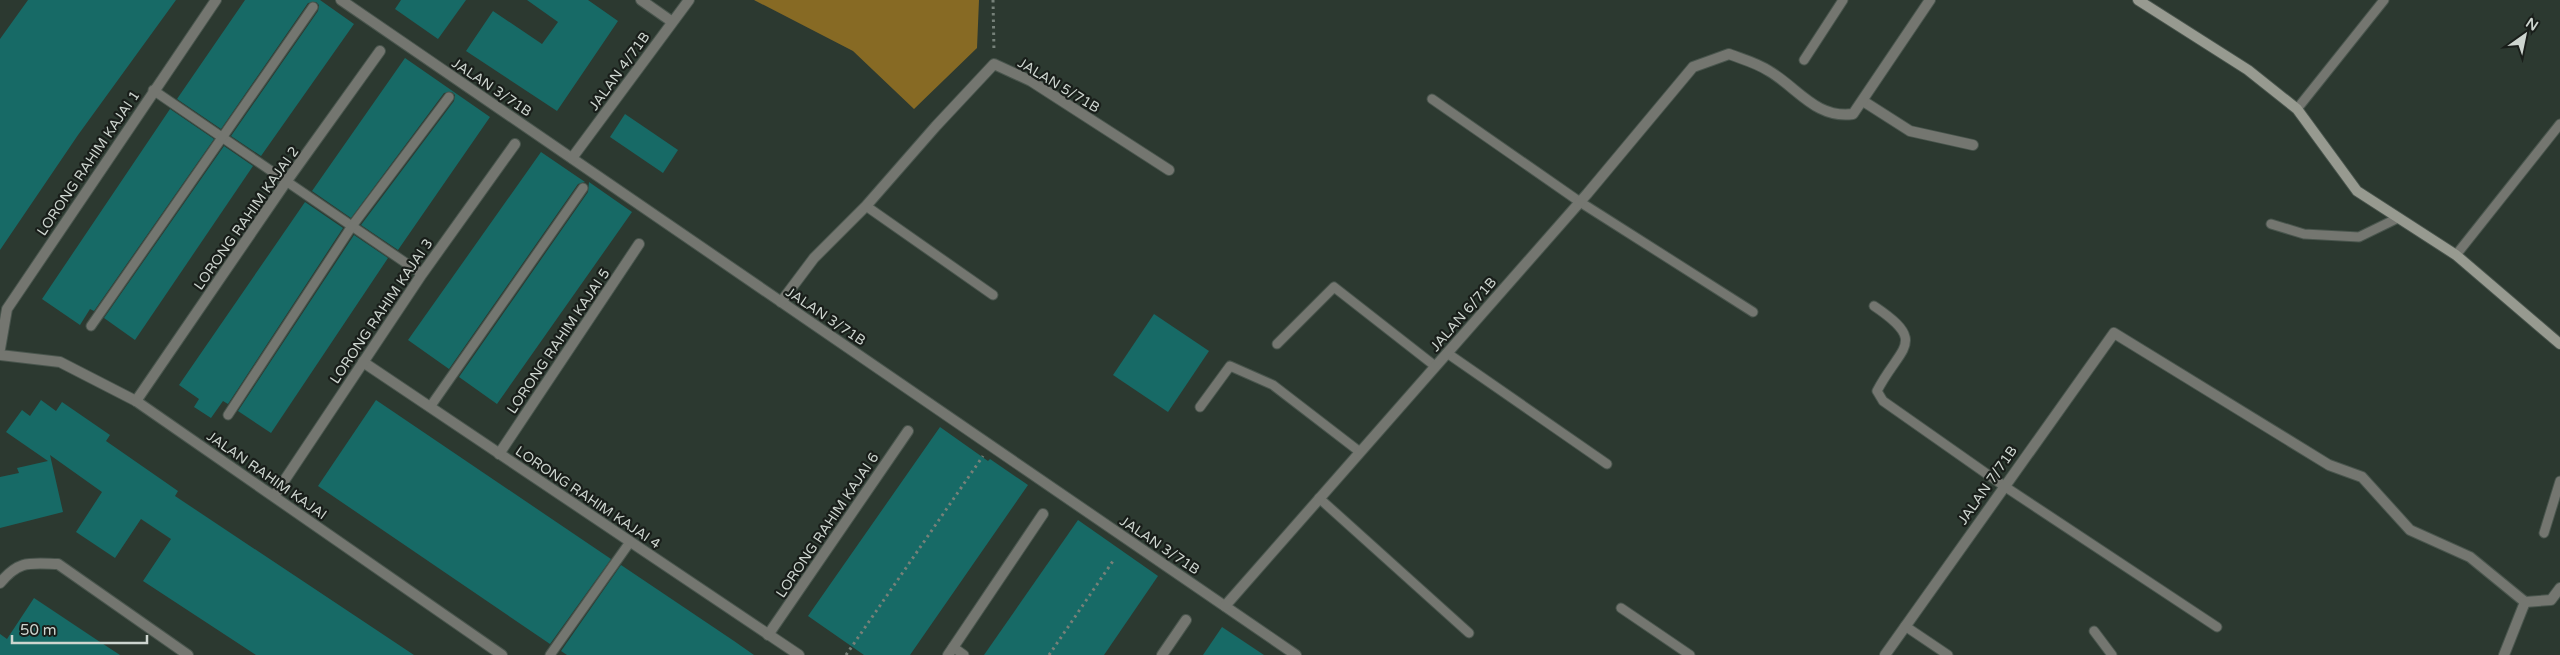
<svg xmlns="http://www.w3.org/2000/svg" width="2560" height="655" font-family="'Varela Round',sans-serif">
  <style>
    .forest { fill: #876a24 }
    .building { fill: #176a66 }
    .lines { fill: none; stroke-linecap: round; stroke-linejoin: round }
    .lane-casing { stroke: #49554d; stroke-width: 11 }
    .street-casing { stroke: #49554d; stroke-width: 12 }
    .secondary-casing { stroke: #49554d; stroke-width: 12 }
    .path { stroke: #768179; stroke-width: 3; stroke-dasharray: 2.5 4; stroke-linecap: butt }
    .lane { stroke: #747670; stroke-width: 9 }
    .street { stroke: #747670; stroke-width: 10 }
    .secondary { stroke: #979a90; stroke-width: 10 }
    .labels { text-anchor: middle; stroke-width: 4.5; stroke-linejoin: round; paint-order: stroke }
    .street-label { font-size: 14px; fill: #cdd5cf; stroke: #191e1a }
  </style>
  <rect width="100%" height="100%" fill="#2c3930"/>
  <path class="forest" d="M754,0H979L977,48L914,109L853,51Z"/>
  <g class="building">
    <path d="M28,0H176L78,135L0,250V39Z"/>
    <path d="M245,0H320L354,24L261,156L231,136L318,11L319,5L316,2L308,3L221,129L177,99Z"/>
    <path d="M401,0H466L438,39L395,9Z"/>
    <path d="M527,0H588L618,21L557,111L466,51L493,11L542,44L558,22Z"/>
    <path d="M405,58L490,117L398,250L361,225L454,101L455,95L452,92L444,93L351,218L312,191Z"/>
    <path d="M170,109L214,139L94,311L90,309L80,325L42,299Z"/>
    <path d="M625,114L678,150L663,173L610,137Z"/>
    <path d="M224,146L253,166L135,340L104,318Z"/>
    <path d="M541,152L585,182L578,184L449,369L408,340Z"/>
    <path d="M589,182L632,212L497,404L459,377L588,192Z"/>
    <path d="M305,202L343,228L228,404L223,401L211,418L194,407L199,399L179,385Z"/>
    <path d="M354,235L388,258L271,433L238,411Z"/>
    <path d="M1154,314L1209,351L1168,412L1113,375Z"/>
    <path d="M41,400L56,411L62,402L110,435L106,441L178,491L175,496L414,655H256L143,581L171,539L141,519L115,558L76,532L102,492L50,455L63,512L0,528V477L19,473L17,468L48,461L6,432L22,410L30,416Z"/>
    <path d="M376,400L611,559L550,644L318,486Z"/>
    <path d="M940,427L988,461L990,459L1028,485L910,655H864L808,616Z"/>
    <path d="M1078,520L1158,576L1104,655H984Z"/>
    <path d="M621,565L734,641L754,655H567L561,651Z"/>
    <path d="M34,598L94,638L120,655H0V634L7,639Z"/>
    <path d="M1222,627L1264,655H1203Z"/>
  </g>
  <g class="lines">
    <g class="lane-casing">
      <g id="lane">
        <path d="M1804,60L1843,0"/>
        <path d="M153,90L422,274"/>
        <path d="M1432,99L1580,202L1753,312"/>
        <path d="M2297,109L2384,0"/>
        <path d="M866,206L993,295"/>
        <path d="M2271,224L2304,234L2359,237L2398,218"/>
        <path d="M2456,255L2560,124"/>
        <path d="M1874,306C1929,343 1900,346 1877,391L1883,401L2004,486L2217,627"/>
        <path d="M91,326L313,7"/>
        <path d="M1277,344L1334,287L1435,366"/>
        <path d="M1447,353L1607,464"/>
        <path d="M430,407L583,188"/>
        <path d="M1200,407L1230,366L1273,385L1360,452"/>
        <path d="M228,415L352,226L449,97"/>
        <path d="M1319,498L1469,633"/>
        <path d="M2544,533L2560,481"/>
        <path d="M1621,608L1690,655"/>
        <path d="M1905,626L1948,655"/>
        <path d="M2094,631L2112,655"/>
        <path d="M953,647L964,655"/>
        <path d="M550,655L630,542"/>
      </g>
    </g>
    <g class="street-casing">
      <g id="street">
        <path d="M341,0L1296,655"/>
        <path d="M641,0L671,21"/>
        <path d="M1863,101L1910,131L1973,145"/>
        <path d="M572,158L689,0"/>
        <path d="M781,302L814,258L866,206L936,126L994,64L1031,81L1169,170"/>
        <path d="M0,349L7,309L216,0"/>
        <path d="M0,355L60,362L136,401L502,655"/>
        <path d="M363,362L799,655"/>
        <path d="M136,401L286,182L380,51"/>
        <path d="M499,454L639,244"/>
        <path d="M274,496L422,274L515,144"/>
        <path d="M0,583C19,560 29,563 58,564L188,655"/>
        <path d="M1225,606L1587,194L1693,67L1729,54C1742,59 1757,63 1769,71C1798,88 1816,119 1853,114L1930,0"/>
        <path d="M768,635L908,431"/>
        <path d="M948,655L1043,514"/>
        <path d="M1162,655L1186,620"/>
        <path d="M1885,655L2114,333L2329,465L2362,477L2410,530L2470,557L2525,602L2551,600L2560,588"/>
        <path d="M2504,655L2525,602"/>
      </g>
    </g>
    <g class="secondary-casing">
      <path id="secondary" d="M2138,0L2248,70L2297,109L2357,191L2456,255L2560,344"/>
    </g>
    <g class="path">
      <path d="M993,0L994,52"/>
      <path d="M846,655L983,456"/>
      <path d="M1049,655L1113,561"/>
    </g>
    <use href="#lane" class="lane"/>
    <use href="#street" class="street"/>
    <use href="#secondary" class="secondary"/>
  </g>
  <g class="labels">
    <g class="street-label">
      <text transform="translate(619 71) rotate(-54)" y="5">JALAN 4/71B</text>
      <text transform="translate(1059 85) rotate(31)" y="5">JALAN 5/71B</text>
      <text transform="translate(492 87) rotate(34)" y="5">JALAN 3/71B</text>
      <text transform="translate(88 163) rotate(-56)" y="5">LORONG RAHIM KAJAI 1</text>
      <text transform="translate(246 218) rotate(-55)" y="5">LORONG RAHIM KAJAI 2</text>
      <text transform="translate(381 311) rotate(-56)" y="5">LORONG RAHIM KAJAI 3</text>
      <text transform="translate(1463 314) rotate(-49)" y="5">JALAN 6/71B</text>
      <text transform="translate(826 316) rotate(34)" y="5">JALAN 3/71B</text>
      <text transform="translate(558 341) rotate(-56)" y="5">LORONG RAHIM KAJAI 5</text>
      <text transform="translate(267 475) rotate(35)" y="5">JALAN RAHIM KAJAI</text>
      <text transform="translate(1987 485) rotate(-55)" y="5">JALAN 7/71B</text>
      <text transform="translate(588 497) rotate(34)" y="5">LORONG RAHIM KAJAI 4</text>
      <text transform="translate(827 525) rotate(-56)" y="5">LORONG RAHIM KAJAI 6</text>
      <text transform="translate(1160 545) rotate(34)" y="5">JALAN 3/71B</text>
    </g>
  </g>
  <g transform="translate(2525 35) rotate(33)" stroke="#191e1a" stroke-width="4" paint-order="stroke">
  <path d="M0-4L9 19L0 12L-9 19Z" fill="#cdd5cf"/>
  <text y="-8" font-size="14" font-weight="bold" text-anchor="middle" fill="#cdd5cf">N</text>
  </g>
  <path d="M12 635v8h135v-8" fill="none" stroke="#cdd5cf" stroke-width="2.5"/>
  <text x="20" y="635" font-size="15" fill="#cdd5cf" stroke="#191e1a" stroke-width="4" paint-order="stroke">50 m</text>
</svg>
